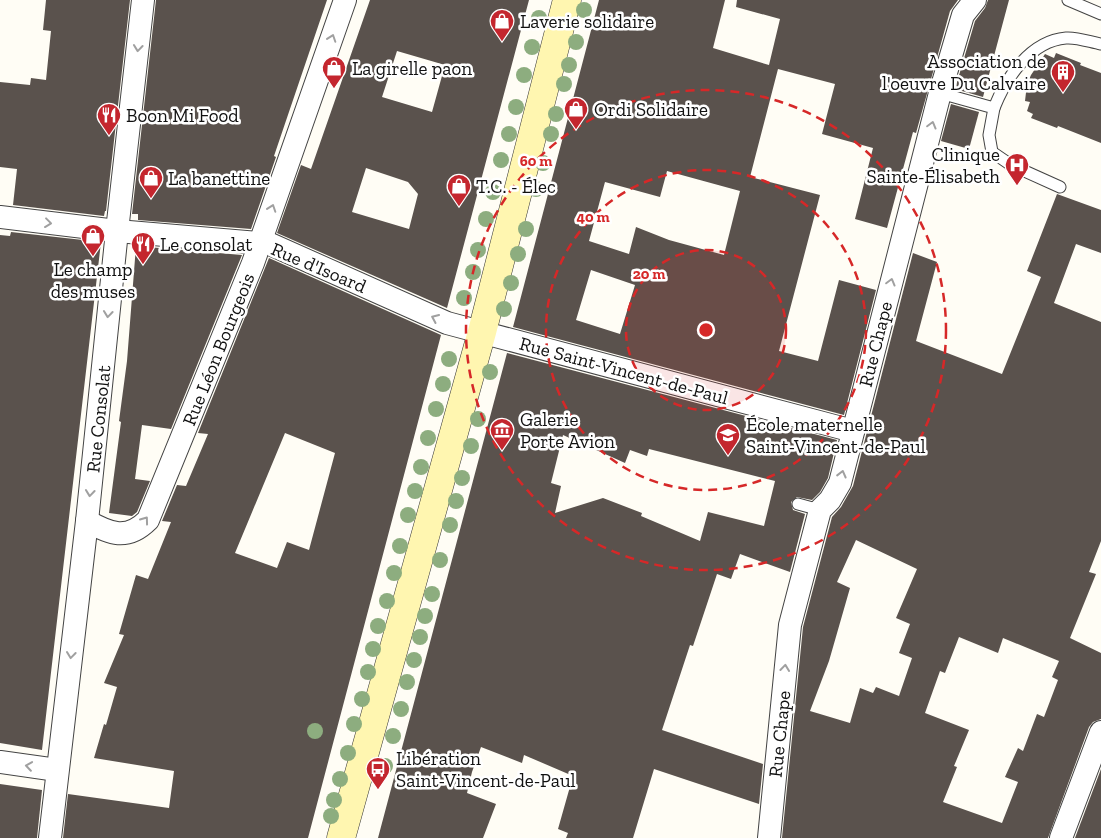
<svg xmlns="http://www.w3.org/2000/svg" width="1101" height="838" font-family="'Zilla Slab',serif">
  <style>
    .building { fill: #5a524d; fill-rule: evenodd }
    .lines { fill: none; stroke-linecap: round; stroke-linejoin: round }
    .service-casing { stroke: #444; stroke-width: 13 }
    .minor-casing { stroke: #444; stroke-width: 24 }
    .secondary-casing { stroke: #333; stroke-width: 29 }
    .service { stroke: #fff; stroke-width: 11 }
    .minor { stroke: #fff; stroke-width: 22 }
    .secondary { stroke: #fff6b0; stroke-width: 28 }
    .tree { fill: #8dad7f }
    .oneway { stroke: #a0a0a0 }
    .ring { fill: none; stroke: #d62828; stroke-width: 2.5; stroke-dasharray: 9 6 }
    .labels { text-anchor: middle; stroke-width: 5; stroke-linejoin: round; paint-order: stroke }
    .poi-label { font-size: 19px; fill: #111; stroke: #fff; text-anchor: start }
    .street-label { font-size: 19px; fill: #111; stroke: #fff }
    .centre { fill: #d62828; stroke: #fff; stroke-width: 2.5 }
    .ring-label { font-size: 15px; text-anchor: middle; font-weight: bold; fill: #d62828; stroke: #fff; stroke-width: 5; stroke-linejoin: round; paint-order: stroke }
  </style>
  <rect width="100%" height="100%" fill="#fffdf5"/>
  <g class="building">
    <path d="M46,0H130L106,211H105L104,216L13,205L17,169L0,167V82L30,85L31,78L46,80L51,31L43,30Z"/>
    <path d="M156,0H327L274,156L276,157L251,229L138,220V214H132Z"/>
    <path d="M370,0H529L447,308L277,233L301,165L311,169ZM397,51L445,65L432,112L382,97ZM366,168L408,182L418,194L409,229L352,212Z"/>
    <path d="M599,0H725L713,48L769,65L780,19L736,7L737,0H958L950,11L916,133L913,132L887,228L855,219L873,148L822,134L835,84L778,69L750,177L820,195L779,351L818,361L839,280L876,290L844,415L513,327ZM667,171L740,191L724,255L669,240L636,227L629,254L589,241L605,182L660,197ZM591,270L635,285L620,334L576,320Z"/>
    <path d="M988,0H1009L983,97L955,89L975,21L985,8Z"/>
    <path d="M1056,53L1081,63L1080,65L1101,73V143L1058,126L1057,128L1031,118L1033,114L1027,111L1030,102L1025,101L1027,84L1031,75L1045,54L1054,58Z"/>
    <path d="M951,104L979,112L969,149L941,141Z"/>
    <path d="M1057,194L1101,210V253L1076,244L1054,303L1101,322V541L1089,572L1096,574L1070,638L1101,653V719L1093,722L1089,727L1048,838H782L803,627L832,517L841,507L853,486L913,253L937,262L916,341L1002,374L1041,277L1027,271ZM856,540L917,569L896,618L910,624L899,653L912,658L899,696L876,687L873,693L860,688L850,723L810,711L829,661L850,588L837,582ZM959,637L998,653L1003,638L1059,661L1052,677L1058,680L1044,717L1037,714L1023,751L1018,748L1005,777L1018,782L1002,823L943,802L957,767L954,766L969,730L925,713L940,671L945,673Z"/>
    <path d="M11,232L101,242L42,750L0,743V235L10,236Z"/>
    <path d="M136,246L242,255L171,429L142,425L135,479L150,481L137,512L132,516L109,513L121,422L119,421L127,361Z"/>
    <path d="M269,258L441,335L308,838H63L68,794L169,808L174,771L94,758L104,724L106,725L117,687L104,683L124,635L119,634L136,575L148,579L171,522L162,521L177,485L186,486L208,434L198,433ZM285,433L335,453L309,550L287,542L277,568L235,553Z"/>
    <path d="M507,353L837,440L828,478L820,492L812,500L797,497L791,502L793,510L805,514L790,572L740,554L731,579L717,574L693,646L690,645L662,730L763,764L759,804L654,769L633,838H566L568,833L558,829L573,776L524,755L522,763L481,747L472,772L467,793L496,804L483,838H378ZM563,435L625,463L630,450L647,456L649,449L775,481L764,526L708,512L700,541L641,516L642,513L603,498L555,513L561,486L551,483Z"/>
    <path d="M1101,769V838H1075Z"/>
    <path d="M0,784L42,790L37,838H0Z"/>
  </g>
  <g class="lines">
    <g class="service-casing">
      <g id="service">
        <path d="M1068,0L1101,14"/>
        <path d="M940,93L994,108L989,135L992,152L1011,165L1060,187"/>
        <path d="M994,108C1006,78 1030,41 1066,38C1077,37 1090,42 1101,44"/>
        <path d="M798,504L820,510"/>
      </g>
    </g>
    <g class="minor-casing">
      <g id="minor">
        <path d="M0,217L117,231L270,244L447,323L853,431"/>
        <path d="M87,521C110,534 127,541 148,520L253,263L345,0"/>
        <path d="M0,762L57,770"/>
        <path d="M50,838L87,521L117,231L143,0"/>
        <path d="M769,838L790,625L820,510L830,500L840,483L940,93L963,15L975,0"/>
        <path d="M1061,838L1101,732"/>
      </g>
    </g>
    <g class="secondary-casing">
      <path id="secondary" d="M341,838L482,332L567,0"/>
    </g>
    <use href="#service" class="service"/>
    <use href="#minor" class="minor"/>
    <use href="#secondary" class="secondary"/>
  </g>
  <g class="tree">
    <circle cx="584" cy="10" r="8"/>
    <circle cx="539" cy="18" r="8"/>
    <circle cx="576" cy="42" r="8"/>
    <circle cx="532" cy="47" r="8"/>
    <circle cx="569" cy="65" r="8"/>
    <circle cx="524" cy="75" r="8"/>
    <circle cx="564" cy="84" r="8"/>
    <circle cx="516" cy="107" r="8"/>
    <circle cx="556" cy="114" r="8"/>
    <circle cx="509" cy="134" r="8"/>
    <circle cx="551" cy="134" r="8"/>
    <circle cx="501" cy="160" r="8"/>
    <circle cx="543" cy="163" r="8"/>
    <circle cx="536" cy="189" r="8"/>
    <circle cx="493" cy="192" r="8"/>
    <circle cx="486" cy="219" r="8"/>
    <circle cx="526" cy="229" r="8"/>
    <circle cx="478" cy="250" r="8"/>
    <circle cx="518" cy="254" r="8"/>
    <circle cx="473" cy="272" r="8"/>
    <circle cx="511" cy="283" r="8"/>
    <circle cx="464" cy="298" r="8"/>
    <circle cx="504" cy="309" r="8"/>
    <circle cx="449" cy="359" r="8"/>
    <circle cx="490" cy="372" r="8"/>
    <circle cx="443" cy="384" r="8"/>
    <circle cx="436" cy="409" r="8"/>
    <circle cx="478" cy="419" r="8"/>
    <circle cx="428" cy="438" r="8"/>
    <circle cx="471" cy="446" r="8"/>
    <circle cx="421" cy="467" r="8"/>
    <circle cx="462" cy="478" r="8"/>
    <circle cx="415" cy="491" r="8"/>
    <circle cx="456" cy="501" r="8"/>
    <circle cx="408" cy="515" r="8"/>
    <circle cx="450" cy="525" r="8"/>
    <circle cx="400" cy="546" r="8"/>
    <circle cx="440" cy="560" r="8"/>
    <circle cx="394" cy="573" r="8"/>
    <circle cx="432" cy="594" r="8"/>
    <circle cx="387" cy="601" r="8"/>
    <circle cx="425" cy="616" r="8"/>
    <circle cx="378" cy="626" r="8"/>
    <circle cx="420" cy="637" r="8"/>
    <circle cx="373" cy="649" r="8"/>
    <circle cx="414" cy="660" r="8"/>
    <circle cx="368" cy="672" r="8"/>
    <circle cx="407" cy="682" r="8"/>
    <circle cx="362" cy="699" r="8"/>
    <circle cx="401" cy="709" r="8"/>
    <circle cx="354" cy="724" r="8"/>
    <circle cx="315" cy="731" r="8"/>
    <circle cx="393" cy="736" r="8"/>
    <circle cx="348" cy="753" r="8"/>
    <circle cx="385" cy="766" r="8"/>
    <circle cx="340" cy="779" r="8"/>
    <circle cx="334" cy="800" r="8"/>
    <circle cx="331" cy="816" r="8"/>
  </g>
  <defs><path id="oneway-chevron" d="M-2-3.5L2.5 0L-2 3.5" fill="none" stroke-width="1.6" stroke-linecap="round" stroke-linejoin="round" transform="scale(1.25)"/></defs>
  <g class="oneway">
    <use href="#oneway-chevron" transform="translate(332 38) rotate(-71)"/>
    <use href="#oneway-chevron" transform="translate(138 48) rotate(96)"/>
    <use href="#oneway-chevron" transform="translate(932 125) rotate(-75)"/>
    <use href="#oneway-chevron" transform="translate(272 208) rotate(-71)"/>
    <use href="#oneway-chevron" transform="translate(48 223) rotate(7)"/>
    <use href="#oneway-chevron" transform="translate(891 282) rotate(-75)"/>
    <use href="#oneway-chevron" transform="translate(108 314) rotate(96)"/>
    <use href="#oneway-chevron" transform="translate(435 318) rotate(-156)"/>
    <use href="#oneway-chevron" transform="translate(842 474) rotate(-76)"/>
    <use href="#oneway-chevron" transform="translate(90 493) rotate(96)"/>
    <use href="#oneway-chevron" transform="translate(145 520) rotate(-54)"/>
    <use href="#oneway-chevron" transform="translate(71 655) rotate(97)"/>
    <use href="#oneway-chevron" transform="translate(785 668) rotate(-84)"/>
    <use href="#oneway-chevron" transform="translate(29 766) rotate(-172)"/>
  </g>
  <circle cx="706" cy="330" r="80" fill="#d62828" fill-opacity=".12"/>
  <g class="ring">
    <circle cx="706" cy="330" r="80"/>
    <circle cx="706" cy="330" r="160"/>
    <circle cx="706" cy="330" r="240"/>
  </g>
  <defs>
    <g id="shop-pin" transform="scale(1.25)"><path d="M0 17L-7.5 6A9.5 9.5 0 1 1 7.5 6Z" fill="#c4262e" stroke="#fff"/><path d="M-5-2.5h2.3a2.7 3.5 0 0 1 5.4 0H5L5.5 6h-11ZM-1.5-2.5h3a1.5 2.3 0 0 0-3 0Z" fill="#fff"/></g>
    <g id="building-pin" transform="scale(1.25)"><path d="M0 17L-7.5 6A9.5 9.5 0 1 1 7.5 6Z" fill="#c4262e" stroke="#fff"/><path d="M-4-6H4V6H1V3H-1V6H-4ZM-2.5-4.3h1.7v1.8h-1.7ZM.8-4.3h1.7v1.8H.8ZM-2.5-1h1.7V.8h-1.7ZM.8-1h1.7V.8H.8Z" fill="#fff"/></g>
    <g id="restaurant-pin" transform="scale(1.25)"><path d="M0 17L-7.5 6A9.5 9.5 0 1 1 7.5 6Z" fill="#c4262e" stroke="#fff"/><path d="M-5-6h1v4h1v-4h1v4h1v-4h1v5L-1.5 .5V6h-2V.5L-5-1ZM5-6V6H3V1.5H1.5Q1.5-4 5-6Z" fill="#fff"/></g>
    <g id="hospital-pin" transform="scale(1.25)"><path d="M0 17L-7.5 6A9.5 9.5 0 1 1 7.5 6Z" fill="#c4262e" stroke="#fff"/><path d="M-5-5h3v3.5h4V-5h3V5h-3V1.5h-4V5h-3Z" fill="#fff"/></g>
    <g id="museum-pin" transform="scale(1.25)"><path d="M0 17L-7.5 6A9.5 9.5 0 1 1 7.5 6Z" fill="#c4262e" stroke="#fff"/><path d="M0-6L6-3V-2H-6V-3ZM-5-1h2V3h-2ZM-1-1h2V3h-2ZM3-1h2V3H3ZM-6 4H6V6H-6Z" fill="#fff"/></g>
    <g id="school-pin" transform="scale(1.25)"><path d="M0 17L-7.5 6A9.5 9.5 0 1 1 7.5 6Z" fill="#c4262e" stroke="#fff"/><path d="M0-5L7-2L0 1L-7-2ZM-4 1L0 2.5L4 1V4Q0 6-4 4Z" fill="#fff"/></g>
    <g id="bus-pin" transform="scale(1.25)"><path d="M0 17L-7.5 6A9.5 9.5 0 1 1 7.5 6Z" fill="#c4262e" stroke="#fff"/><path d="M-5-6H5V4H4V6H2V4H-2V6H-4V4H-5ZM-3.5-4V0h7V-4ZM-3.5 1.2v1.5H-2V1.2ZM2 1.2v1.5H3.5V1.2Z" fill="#fff"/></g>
  </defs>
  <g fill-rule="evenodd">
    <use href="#shop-pin" x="502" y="21"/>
    <use href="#shop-pin" x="334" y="68"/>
    <use href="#building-pin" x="1063" y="72"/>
    <use href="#shop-pin" x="576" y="109"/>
    <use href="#restaurant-pin" x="109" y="115"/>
    <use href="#hospital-pin" x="1017" y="165"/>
    <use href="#shop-pin" x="151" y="178"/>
    <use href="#shop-pin" x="459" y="186"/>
    <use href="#shop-pin" x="93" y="236"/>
    <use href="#restaurant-pin" x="143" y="244"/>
    <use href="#museum-pin" x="502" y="430"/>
    <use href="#school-pin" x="728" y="435"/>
    <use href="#bus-pin" x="378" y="769"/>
  </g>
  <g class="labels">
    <g class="poi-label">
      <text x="520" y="28">Laverie solidaire</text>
      <text x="1046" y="68" text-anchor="end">Association de<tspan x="1046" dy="22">l'oeuvre Du Calvaire</tspan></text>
      <text x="352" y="75">La girelle paon</text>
      <text x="594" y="116">Ordi Solidaire</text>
      <text x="126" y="122">Boon Mi Food</text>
      <text x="1000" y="161" text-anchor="end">Clinique<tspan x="1000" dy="22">Sainte-Élisabeth</tspan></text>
      <text x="168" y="185">La banettine</text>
      <text x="476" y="193">T.C. - Élec</text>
      <text x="160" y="251">Le consolat</text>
      <text x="93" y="276" text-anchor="middle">Le champ<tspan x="93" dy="22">des muses</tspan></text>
      <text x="520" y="426">Galerie<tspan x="520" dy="22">Porte Avion</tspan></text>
      <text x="746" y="431">École maternelle<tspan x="746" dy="22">Saint-Vincent-de-Paul</tspan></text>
      <text x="396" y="765">Libération<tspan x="396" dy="22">Saint-Vincent-de-Paul</tspan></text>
    </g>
    <g class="street-label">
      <text transform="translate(319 267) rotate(23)" y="7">Rue d'Isoard</text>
      <text transform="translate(875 344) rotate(-76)" y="7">Rue Chape</text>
      <text transform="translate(218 349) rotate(-68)" y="7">Rue Léon Bourgeois</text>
      <text transform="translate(624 370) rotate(15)" y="7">Rue Saint-Vincent-de-Paul</text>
      <text transform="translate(98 419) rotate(-84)" y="7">Rue Consolat</text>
      <text transform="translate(779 734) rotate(-84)" y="7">Rue Chape</text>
    </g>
  </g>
  <circle cx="706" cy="330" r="8" class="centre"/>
  <g class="ring-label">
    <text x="536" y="166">60 m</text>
    <text x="593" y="222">40 m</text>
    <text x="649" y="279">20 m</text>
  </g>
</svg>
